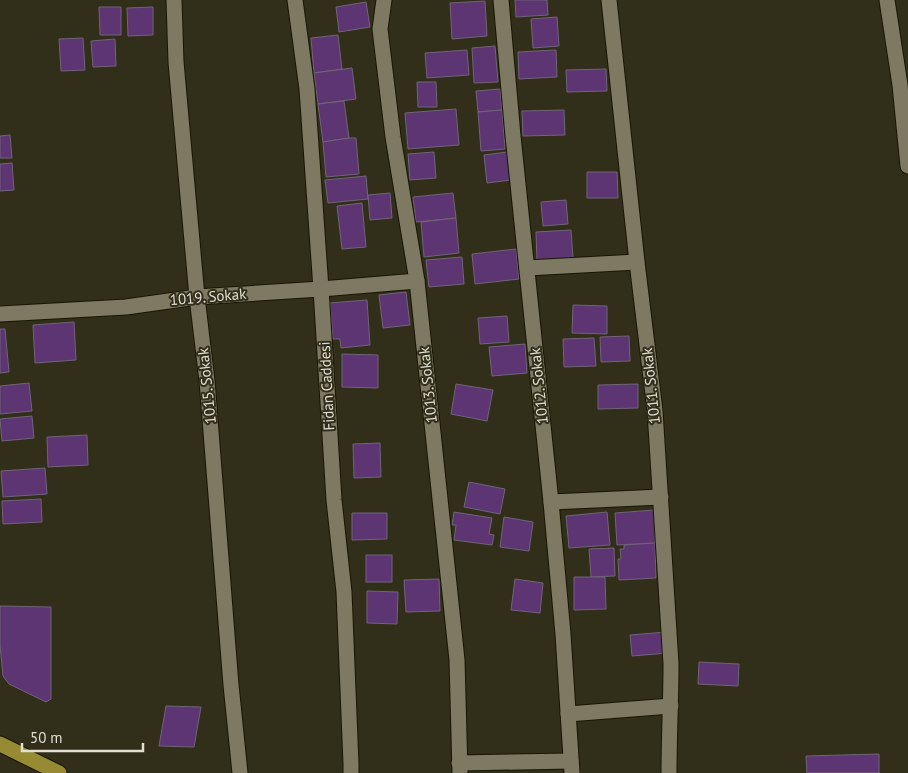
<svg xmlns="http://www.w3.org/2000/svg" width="908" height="773" font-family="'PT Sans',sans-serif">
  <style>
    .building { fill: #5d3573; stroke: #706478 }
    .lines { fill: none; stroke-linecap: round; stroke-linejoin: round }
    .minor-casing { stroke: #191604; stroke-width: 17 }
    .tertiary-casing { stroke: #191604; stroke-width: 17 }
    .trunk-casing { stroke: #191604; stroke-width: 17 }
    .minor { stroke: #7d7962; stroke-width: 15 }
    .tertiary { stroke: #7d7962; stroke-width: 15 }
    .trunk { stroke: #968a33; stroke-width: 15 }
    .labels { text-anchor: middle; stroke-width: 4; stroke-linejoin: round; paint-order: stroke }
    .street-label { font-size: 15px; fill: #e1dfd2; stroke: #312e1a }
  </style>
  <rect width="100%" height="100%" fill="#312e1a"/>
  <g class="building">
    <path d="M515,0H547L548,15L516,17Z"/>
    <path d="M485,1L487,36L452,39L450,3Z"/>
    <path d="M366,2L370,27L339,32L336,7Z"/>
    <path d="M99,7H121V35H100Z"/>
    <path d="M153,7V35L128,36L127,8Z"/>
    <path d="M557,17L559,46L533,48L531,19Z"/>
    <path d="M338,35L342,69L314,73L311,38Z"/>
    <path d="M83,38L85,70L61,71L59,39Z"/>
    <path d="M115,39L116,66L93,67L91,41Z"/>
    <path d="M495,46L498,82L474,83L472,48Z"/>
    <path d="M467,50L469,75L427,78L425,53Z"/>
    <path d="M556,50L557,77L519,79L518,52Z"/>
    <path d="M352,68L356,99L318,104L314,73Z"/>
    <path d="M606,69L607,91L567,92L566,70Z"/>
    <path d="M417,82H436L437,107H418Z"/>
    <path d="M500,89L502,110L478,112L476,91Z"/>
    <path d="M344,101L349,138L323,142L318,104Z"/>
    <path d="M456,109L459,145L408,149L405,113Z"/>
    <path d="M502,110L505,149L481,151L478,112Z"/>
    <path d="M564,110L565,135L523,136L522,111Z"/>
    <path d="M10,135L12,158H0V136Z"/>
    <path d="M349,138H356L359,174L326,177L323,142Z"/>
    <path d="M434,152L436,178L410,180L408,154Z"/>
    <path d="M507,152L511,180L487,183L484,155Z"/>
    <path d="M12,163L14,190L0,191V164Z"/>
    <path d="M587,172H617L618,198H587Z"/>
    <path d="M366,176L368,199L328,203L325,180Z"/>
    <path d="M390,193L392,218L370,220L368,195Z"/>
    <path d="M453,193L456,218L416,222L413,197Z"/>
    <path d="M566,200L568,224L543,226L541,202Z"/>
    <path d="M362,203L366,247L342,249L337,206Z"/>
    <path d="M456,218L459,253L424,257L421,222Z"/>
    <path d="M571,230L573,258L537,260L536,232Z"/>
    <path d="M516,249L519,279L475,284L472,254Z"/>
    <path d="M462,257L464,284L429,287L426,260Z"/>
    <path d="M406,292L410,325L383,328L379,295Z"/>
    <path d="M367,300L370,345L341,348L340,339H333L330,303Z"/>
    <path d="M573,305L607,306V334L572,333Z"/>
    <path d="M507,316L509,342L480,344L478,318Z"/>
    <path d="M74,322L76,360L35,363L33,325Z"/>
    <path d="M0,329H5L9,372L0,373Z"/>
    <path d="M629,336L630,361L601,362L600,337Z"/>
    <path d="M594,338L596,366L564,367L563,339Z"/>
    <path d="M525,344L527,373L492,376L489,347Z"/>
    <path d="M342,354L378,355V388L342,387Z"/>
    <path d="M29,383L32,411L0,414V386Z"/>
    <path d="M456,384L493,390L487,421L451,414Z"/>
    <path d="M638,384V408L598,409V385Z"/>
    <path d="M32,416L34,438L2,441L0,419Z"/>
    <path d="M87,435L88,465L48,467L47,437Z"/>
    <path d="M380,443L381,477L354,478L353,444Z"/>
    <path d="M45,468L47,494L3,497L1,471Z"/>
    <path d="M469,482L505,489L500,514L464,507Z"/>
    <path d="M41,499L42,522L3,524L2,501Z"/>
    <path d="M654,510L655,543L617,545L615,513Z"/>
    <path d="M454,512L492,518L489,534L494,535L492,545L454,540L456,525H452Z"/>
    <path d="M607,512L610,545L569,548L566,516Z"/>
    <path d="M352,513H387V539L352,540Z"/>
    <path d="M504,517L533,522L529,551L500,547Z"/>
    <path d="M655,543L656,578L619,580L618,559H621L620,549H624V545Z"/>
    <path d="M614,548L615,576L591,577L589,549Z"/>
    <rect x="366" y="555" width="26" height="27"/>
    <path d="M574,577H605L606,609L574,610Z"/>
    <path d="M439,579L440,611L406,612L404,580Z"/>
    <path d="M515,579L543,583L540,613L511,610Z"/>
    <path d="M367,591L398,592L397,624L367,623Z"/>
    <path d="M0,606L51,607V699L46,702L9,684L3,676L0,645Z"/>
    <path d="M666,632L668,653L632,656L630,635Z"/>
    <path d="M699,662L739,664L738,686L698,684Z"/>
    <path d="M166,706L201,707L194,747L159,746Z"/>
    <path d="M879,754V773H807L806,756Z"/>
  </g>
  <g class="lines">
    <g class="minor-casing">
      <g id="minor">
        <path d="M174,0L176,62L197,297L207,381L231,685L240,773"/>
        <path d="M295,0L307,89L321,289L334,500L344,592L351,764V773"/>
        <path d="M384,0L380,29L393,137L417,281L457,660L460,773"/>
        <path d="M501,0L513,136L551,502L563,634L572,773"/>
        <path d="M609,0L637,262L655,411L671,664C671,701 669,737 669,773"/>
        <path d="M527,268L637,262"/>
        <path d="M0,314L126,307L197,297L321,289L417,281"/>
        <path d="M551,502L661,497"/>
        <path d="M568,714L671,706"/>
        <path d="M459,763L571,761"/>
      </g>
    </g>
    <g class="tertiary-casing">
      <path id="tertiary" d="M887,0L900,85L908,166"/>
    </g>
    <g class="trunk-casing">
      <path id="trunk" d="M0,744L59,773"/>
    </g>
    <use href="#minor" class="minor"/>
    <use href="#tertiary" class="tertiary"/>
    <use href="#trunk" class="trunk"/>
  </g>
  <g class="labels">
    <g class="street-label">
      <text transform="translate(208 297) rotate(-5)" y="5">1019. Sokak</text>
      <text transform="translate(428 385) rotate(-96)" y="5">1013. Sokak</text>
      <text transform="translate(207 386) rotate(-96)" y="5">1015. Sokak</text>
      <text transform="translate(327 386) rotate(-93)" y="5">Fidan Caddesi</text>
      <text transform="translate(539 386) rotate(-96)" y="5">1012. Sokak</text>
      <text transform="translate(651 386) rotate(-96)" y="5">1011. Sokak</text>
    </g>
  </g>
  <path d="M22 743v8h121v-8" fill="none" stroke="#e1dfd2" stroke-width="2.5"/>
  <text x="30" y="743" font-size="15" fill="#e1dfd2" stroke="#312e1a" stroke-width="4" paint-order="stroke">50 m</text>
</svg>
